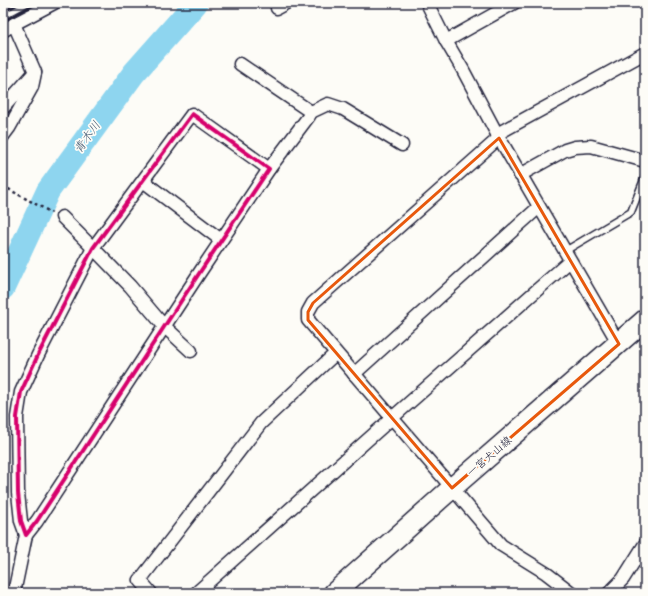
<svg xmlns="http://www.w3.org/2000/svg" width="648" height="596" font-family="'Shantell Sans','Klee One',sans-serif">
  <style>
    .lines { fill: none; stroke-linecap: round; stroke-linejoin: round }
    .river { stroke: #8ed5ef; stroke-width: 24 }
    .service-casing { stroke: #22223b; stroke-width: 9 }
    .minor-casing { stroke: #22223b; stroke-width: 15 }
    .primary-casing { stroke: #22223b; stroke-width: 23 }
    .path { stroke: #22223b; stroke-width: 2.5; stroke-dasharray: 3 3; stroke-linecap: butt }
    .service { stroke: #fdfcf7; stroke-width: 6 }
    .minor { stroke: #fdfcf7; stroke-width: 12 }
    .primary { stroke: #fdfcf7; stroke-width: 20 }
    .rail { stroke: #22223b; stroke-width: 3 }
    .cycleway-casing { stroke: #fdfcf7; stroke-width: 6 }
    .cycleway { stroke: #d6006c; stroke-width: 4 }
    .marked { fill: none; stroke: #e8590c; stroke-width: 3; stroke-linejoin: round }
    .labels { text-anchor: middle; stroke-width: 3.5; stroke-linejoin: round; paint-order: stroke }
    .street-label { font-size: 11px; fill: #22223b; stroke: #fdfcf7 }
    .water-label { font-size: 12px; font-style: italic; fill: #425871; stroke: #fdfcf7 }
  </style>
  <rect width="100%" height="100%" fill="#fdfcf7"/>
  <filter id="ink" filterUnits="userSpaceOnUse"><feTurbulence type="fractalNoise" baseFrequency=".025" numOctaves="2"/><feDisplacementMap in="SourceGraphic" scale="8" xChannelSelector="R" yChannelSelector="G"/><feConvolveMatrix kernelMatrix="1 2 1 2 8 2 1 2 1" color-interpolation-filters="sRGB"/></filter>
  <g filter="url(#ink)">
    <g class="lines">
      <path class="river" d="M3,288L48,191L134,73L196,3"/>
      <g class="service-casing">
        <path id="service" d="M565,251L631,212L645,177"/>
      </g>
      <g class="minor-casing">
        <g id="minor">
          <path d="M427,3L446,41L463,70L497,134L619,344"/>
          <path d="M277,8L286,3"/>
          <path d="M14,24L54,3"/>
          <path d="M3,31L14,24L35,72L3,108"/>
          <path d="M446,41L514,3"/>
          <path d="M240,64L311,112L309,116L269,169"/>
          <path d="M311,112L328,104L343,109L402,145"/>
          <path d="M192,114L269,169L200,272L37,521L26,535L21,521L18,493L17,417L21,392L38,355L93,248Z"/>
          <path d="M497,134L645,53"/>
          <path d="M3,136L9,128L32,87L35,73"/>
          <path d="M499,138L313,303L308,312V320L501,545L546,573L572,593"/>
          <path d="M520,175L565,150L575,147L591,146L645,161"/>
          <path d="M143,181L221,240"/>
          <path d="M62,217L93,248L130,286L164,326L191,351"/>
          <path d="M354,374L539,207"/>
          <path d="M14,593L26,535"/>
          <path d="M151,593L140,580L261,423L336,353"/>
          <path d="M196,593L392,418L570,261"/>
          <path d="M609,593L623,579L645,544"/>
        </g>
      </g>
      <g class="primary-casing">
        <path id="primary" d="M334,593L452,488L645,320"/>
      </g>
      <path class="path" d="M3,186L52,213"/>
      <use href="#service" class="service"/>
      <use href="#minor" class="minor"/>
      <use href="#primary" class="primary"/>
      <g class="rail">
        <path d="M3,12L20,3"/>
        <path d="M3,21L36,3"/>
      </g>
      <g class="cycleway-casing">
        <path id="cycleway" d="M192,114L269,169L200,272L37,521L26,535L21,521L18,493L17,417L21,392L38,355L93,248Z"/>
      </g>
      <use href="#cycleway" class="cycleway"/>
    </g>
  </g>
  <path class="marked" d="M499,138L619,344L452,488L308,320V312L313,303Z"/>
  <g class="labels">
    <g class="street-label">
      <text transform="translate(489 456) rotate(-41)" y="4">一宮犬山線</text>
    </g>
    <g class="water-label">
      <text transform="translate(87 137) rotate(-54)" y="4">青木川</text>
    </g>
  </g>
  <rect width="648" height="596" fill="none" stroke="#fdfcf7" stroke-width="16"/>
  <rect x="8" y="8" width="632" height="580" fill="none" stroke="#22223b" stroke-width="1.5" filter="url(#ink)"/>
</svg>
